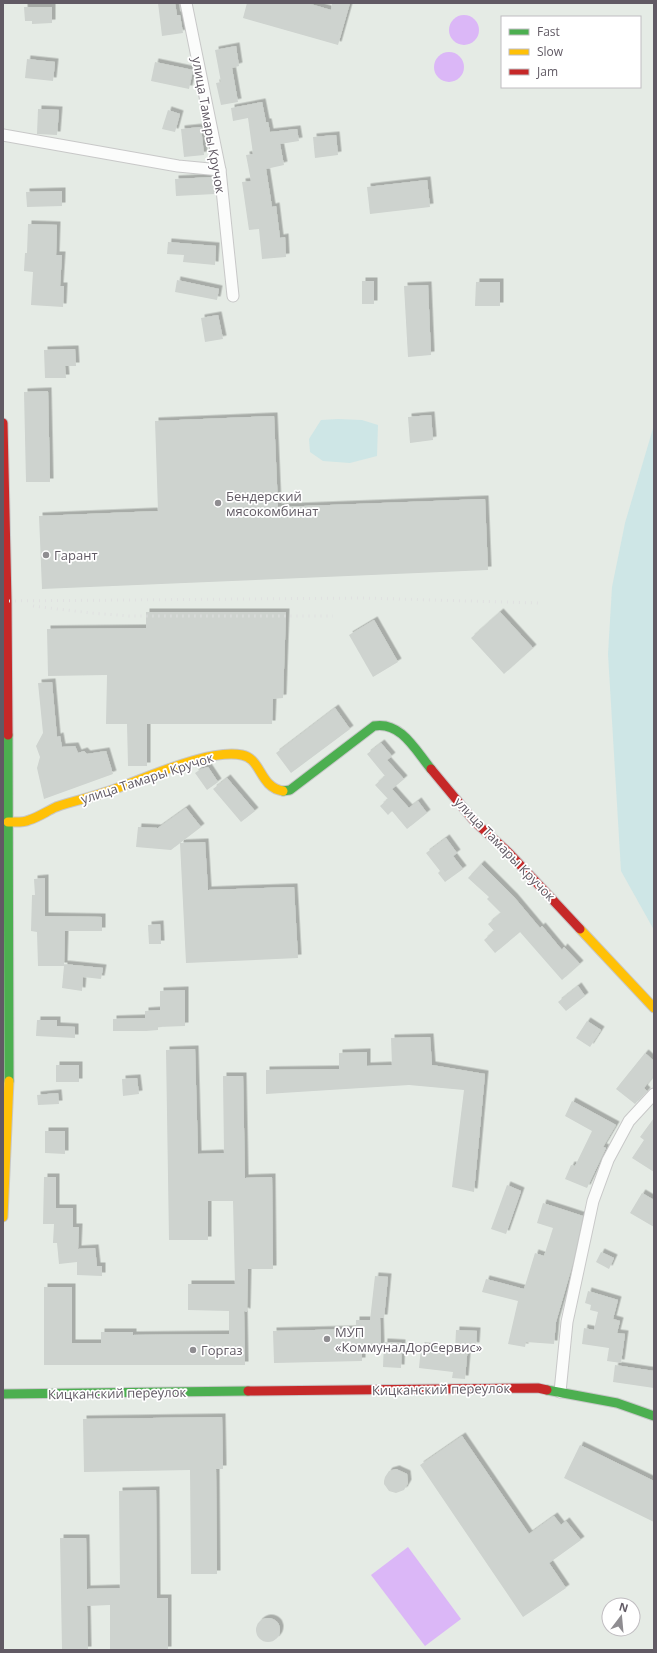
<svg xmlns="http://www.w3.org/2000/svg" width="657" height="1653" font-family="'Open Sans',sans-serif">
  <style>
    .green { fill: #cee6e6 }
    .water { fill: #dbb7f7 }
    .building { fill: #ced3cf; filter: url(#shadow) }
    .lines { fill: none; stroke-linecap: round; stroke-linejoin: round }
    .street-casing { stroke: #c8c8c8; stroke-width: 13 }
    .fast-casing { stroke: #c7c7c8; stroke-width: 11 }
    .slow-casing { stroke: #c7c7c8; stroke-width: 11 }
    .jam-casing { stroke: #c7c7c8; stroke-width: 11 }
    .street { stroke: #fbfcfb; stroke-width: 11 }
    .fast { stroke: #4caf50; stroke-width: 9 }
    .slow { stroke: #ffc107; stroke-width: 9 }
    .jam { stroke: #c62828; stroke-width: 9 }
    .rail { stroke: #e0e1e1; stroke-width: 3; stroke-dasharray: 1 5; stroke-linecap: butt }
    .poi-dot { fill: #8f8d91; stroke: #fff; stroke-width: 1.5 }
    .labels { text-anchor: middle; stroke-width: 3.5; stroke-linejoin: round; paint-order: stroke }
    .street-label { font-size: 13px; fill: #615a64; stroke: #fff }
    .poi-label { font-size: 13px; fill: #615a64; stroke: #fff; text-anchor: start }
  </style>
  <defs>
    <filter id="shadow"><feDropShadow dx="3.5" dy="-3.5" stdDeviation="0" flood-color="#0004"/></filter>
  </defs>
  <rect width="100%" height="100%" fill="#e5ebe5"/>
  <g class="green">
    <path d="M338,419L362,420L378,425L377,456L350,463L323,461L310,452L309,439L321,420Z"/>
    <path d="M654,425V930L621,871L608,654L612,587L625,523Z"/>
  </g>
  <g class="water">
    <circle cx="464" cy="30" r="15"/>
    <circle cx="449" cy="67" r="15"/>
    <path d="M408,1547L461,1619L425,1646L371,1575Z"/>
  </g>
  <g class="building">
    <path d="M158,3H175L177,15H180L183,33L162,36Z"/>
    <path d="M247,3H307L331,10L332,3H350L338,45L243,18Z"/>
    <path d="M24,7H52V23L32,24V21H25Z"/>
    <path d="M236,46L239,66L232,68L238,102L221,105L216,83L221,82L215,50Z"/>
    <path d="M27,59L55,62L53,81L25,78Z"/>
    <path d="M155,62L193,70L189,89L151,81Z"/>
    <path d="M262,102L266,122H268L270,132L297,129L299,141L280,144L284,165L266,169L272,207L276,206L280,238L285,237L286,257L262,259L259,229L249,230L242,182L251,181L246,155L253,154L248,118L233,121L231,108Z"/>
    <path d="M38,109L59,110L57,135L37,134Z"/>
    <path d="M168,110L180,114L175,132L162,129Z"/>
    <path d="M201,127L204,155L184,157L181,129Z"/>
    <path d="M336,135L338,155L315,158L313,137Z"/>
    <path d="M214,177L215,194L176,196L175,179Z"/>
    <path d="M427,180L430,207L370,214L367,187Z"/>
    <path d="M62,191V206L27,207L26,192Z"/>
    <path d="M28,224L57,225L56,255H62L60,286H64L63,307L31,305L33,272L24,271L25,253H27Z"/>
    <path d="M168,242L216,246L215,265L183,262L184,255L167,254Z"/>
    <path d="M177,280L219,289L217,300L175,292Z"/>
    <rect x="362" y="281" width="12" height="23"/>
    <path d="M476,282H500V306H475Z"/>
    <path d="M428,285L431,355L408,357L404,286Z"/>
    <path d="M218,315L223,339L205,342L201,318Z"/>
    <path d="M75,349L76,366H65L66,378H45L44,350Z"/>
    <path d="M48,391L50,482H26L24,392Z"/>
    <path d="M431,415L433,440L410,443L408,417Z"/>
    <path d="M274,416L278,507L485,499L488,570L42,589L39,516L158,511L155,421Z"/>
    <path d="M146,612H286L283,698L273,699L272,724H147V766H128L127,724H106L107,675L48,676L47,629L146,628Z"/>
    <path d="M500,612L533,648L504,674L471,638Z"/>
    <path d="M374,620L398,662L373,677L349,635Z"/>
    <path d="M52,682L57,737L60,736L62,747L75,746L78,753L84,751L87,754L106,751L113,774L44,799L37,768L40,757L36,746L43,733L38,683Z"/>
    <path d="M335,708L350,729L291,773L276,753Z"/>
    <path d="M381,743L392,756L387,760L404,779L392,789L409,808L418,801L427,813L407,829L392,811L388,815L380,806L388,799L375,785L385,776L367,754Z"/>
    <path d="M208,767L218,782L207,790L195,773L201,769Z"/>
    <path d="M227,778L255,811L241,822L213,789Z"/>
    <path d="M186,808L201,827L171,850L136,847L138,827L158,828Z"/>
    <path d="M446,838L457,853L453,856L463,869L445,882L438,873L440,871L426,853Z"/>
    <path d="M205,842L208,890L294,887L298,958L186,963L180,843Z"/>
    <path d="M481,864L514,897L540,928L542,926L562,950L564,947L580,964L562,980L520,932L495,953L484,940L494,931L488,924L501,913L487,899L489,897L468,878Z"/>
    <path d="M45,878V916L102,917V931H65L64,965V964L103,968L101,979L83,977L82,991L62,988L64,966H38L37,932L31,931L32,895H35L34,879Z"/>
    <path d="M160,924L161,944H149L148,925Z"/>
    <path d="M578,986L585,996L566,1011L558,1002Z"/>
    <path d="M185,990V1026L158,1027V1030L146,1031H113V1019L145,1018V1011L160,1010V991Z"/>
    <path d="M37,1020H57V1026L75,1027V1038L36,1036Z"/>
    <path d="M587,1021L601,1030L590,1047L576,1038Z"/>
    <path d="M430,1037L432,1065L485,1074L474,1192L452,1187L464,1090L409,1085L266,1094V1070L339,1069V1053L367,1052V1066L392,1065L391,1038Z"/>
    <path d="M195,1049L198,1154L224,1153L223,1076H243L245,1178L272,1177L273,1269H248L247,1312L244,1311L245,1365H44V1287H72V1343H101V1332H133V1335L229,1334V1311L188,1310V1284H235L233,1201H208V1240H169L166,1050Z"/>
    <path d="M645,1053L654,1061V1075L644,1088L647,1091L635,1104L616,1089Z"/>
    <rect x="56" y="1065" width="23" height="17"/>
    <path d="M137,1078L139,1094L123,1096L122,1079Z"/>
    <path d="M58,1093L59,1104L38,1105L37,1095Z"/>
    <path d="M572,1101L616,1125L603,1147L606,1148L587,1188L565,1179L571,1165L575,1166L592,1131L565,1116Z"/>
    <path d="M654,1118V1172L632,1158L644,1140L640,1137Z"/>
    <path d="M45,1131H65V1154L45,1153Z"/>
    <path d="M44,1177H56V1208H73V1227H79L78,1249L95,1248L97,1266H102V1276L77,1275V1262L59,1264L57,1243H53L54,1224H43Z"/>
    <path d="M507,1185L521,1191L506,1234L491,1229Z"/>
    <path d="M642,1193L654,1200V1227L630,1213Z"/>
    <path d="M543,1203L583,1216L573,1263L556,1322L554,1344L526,1342L525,1347L508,1344L518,1301L482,1292L486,1279L524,1289L535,1253L544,1256L553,1228L537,1223Z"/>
    <path d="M601,1252L614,1258L609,1269L596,1262Z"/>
    <path d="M375,1276L388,1277L384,1318H380L381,1347H362V1361L274,1363L273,1331L356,1329V1320H370Z"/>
    <path d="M588,1291L618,1300L613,1319L620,1321L617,1333L625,1334L621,1363L607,1361L609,1348L582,1344L584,1328L594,1330L598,1312L590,1310L591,1305L585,1303Z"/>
    <path d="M456,1330L477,1331L476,1346L468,1345L465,1379L452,1378L453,1372L419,1368L421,1346L455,1350Z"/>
    <path d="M384,1342L402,1343L401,1368L383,1367Z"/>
    <path d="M615,1365L654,1371V1388L613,1382Z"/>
    <path d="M222,1417L223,1469H216L217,1574H191L190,1470L84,1472L83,1419Z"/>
    <path d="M462,1436L529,1534L554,1516L561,1525L566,1521L581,1540L549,1563L566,1588L523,1617L420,1465Z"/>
    <path d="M580,1445L654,1481V1522L564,1478Z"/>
    <path d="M396,1469L407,1474L408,1483L404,1490L396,1493L389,1491L384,1484V1481L385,1477L389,1471Z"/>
    <path d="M156,1490L157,1598H168V1650H110V1605L87,1606L88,1650H62L60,1538H86L87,1589L120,1588L119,1491Z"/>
    <circle cx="268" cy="1630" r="12"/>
  </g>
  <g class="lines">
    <g class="street-casing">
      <g id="street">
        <path d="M186,3L220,170L233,296"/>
        <path d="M3,135L178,166L220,170"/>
        <path d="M560,1392L567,1322L593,1201L608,1160L629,1121L654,1094"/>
      </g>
    </g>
    <g class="fast-casing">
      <g id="fast">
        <path d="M8,735L9,1081"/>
        <path d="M283,791L290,790L374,726C401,721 416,751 431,769"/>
        <path d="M547,1390L617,1403L654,1416"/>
        <path d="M3,1394L248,1391"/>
      </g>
    </g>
    <g class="slow-casing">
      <g id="slow">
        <path d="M8,822C15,822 23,823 29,820C39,817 47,811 56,807C72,801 90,798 106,792C141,781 207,748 242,755C262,759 259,787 283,791"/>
        <path d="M580,929L654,1008"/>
        <path d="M3,1217L9,1081"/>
      </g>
    </g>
    <g class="jam-casing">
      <g id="jam">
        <path d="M3,423L7,602L8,735"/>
        <path d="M431,769L475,822L509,853L580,929"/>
        <path d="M248,1391L538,1388L547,1390"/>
      </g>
    </g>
    <use href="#street" class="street"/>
    <use href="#fast" class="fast"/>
    <use href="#slow" class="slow"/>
    <use href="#jam" class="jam"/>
    <g class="rail">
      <path d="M3,601L364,598L539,603"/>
      <path d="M33,606L91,613L129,616H333"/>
    </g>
  </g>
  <g class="poi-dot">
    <circle cx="218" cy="503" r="4"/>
    <circle cx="46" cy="555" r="4"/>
    <circle cx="327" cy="1339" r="4"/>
    <circle cx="193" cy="1350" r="4"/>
  </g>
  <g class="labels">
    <g class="street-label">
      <text transform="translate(209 125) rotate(80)" y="5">улица Тамары Кручок</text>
      <text transform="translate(147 778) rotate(-18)" y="5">улица Тамары Кручок</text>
      <text transform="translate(505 849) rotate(46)" y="5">улица Тамары Кручок</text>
      <text transform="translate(441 1389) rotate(-1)" y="5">Кицканский переулок</text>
      <text transform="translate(117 1393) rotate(-1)" y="5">Кицканский переулок</text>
    </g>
    <g class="poi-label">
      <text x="226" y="501">Бендерский<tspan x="226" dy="15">мясокомбинат</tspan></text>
      <text x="54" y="560">Гарант</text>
      <text x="335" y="1337">МУП<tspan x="335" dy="15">«КоммуналДорСервис»</tspan></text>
      <text x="201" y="1355">Горгаз</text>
    </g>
  </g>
  <rect width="657" height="1653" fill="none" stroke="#615a64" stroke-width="8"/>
  <rect x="501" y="16" width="140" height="72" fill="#ffffff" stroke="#c0bdc1"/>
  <rect x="509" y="29" width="20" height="6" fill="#4caf50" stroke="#c0bdc1"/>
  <text x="537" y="36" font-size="12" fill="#615a64">Fast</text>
  <rect x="509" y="49" width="20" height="6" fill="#ffc107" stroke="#c0bdc1"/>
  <text x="537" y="56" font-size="12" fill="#615a64">Slow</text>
  <rect x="509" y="69" width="20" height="6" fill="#c62828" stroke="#c0bdc1"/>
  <text x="537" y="76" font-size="12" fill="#615a64">Jam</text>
  <g transform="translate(621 1617) rotate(16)"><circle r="19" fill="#ffffff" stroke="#c0bdc1"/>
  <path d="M0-3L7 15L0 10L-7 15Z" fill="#8f8d91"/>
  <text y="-6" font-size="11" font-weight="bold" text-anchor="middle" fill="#615a64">N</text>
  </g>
</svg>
